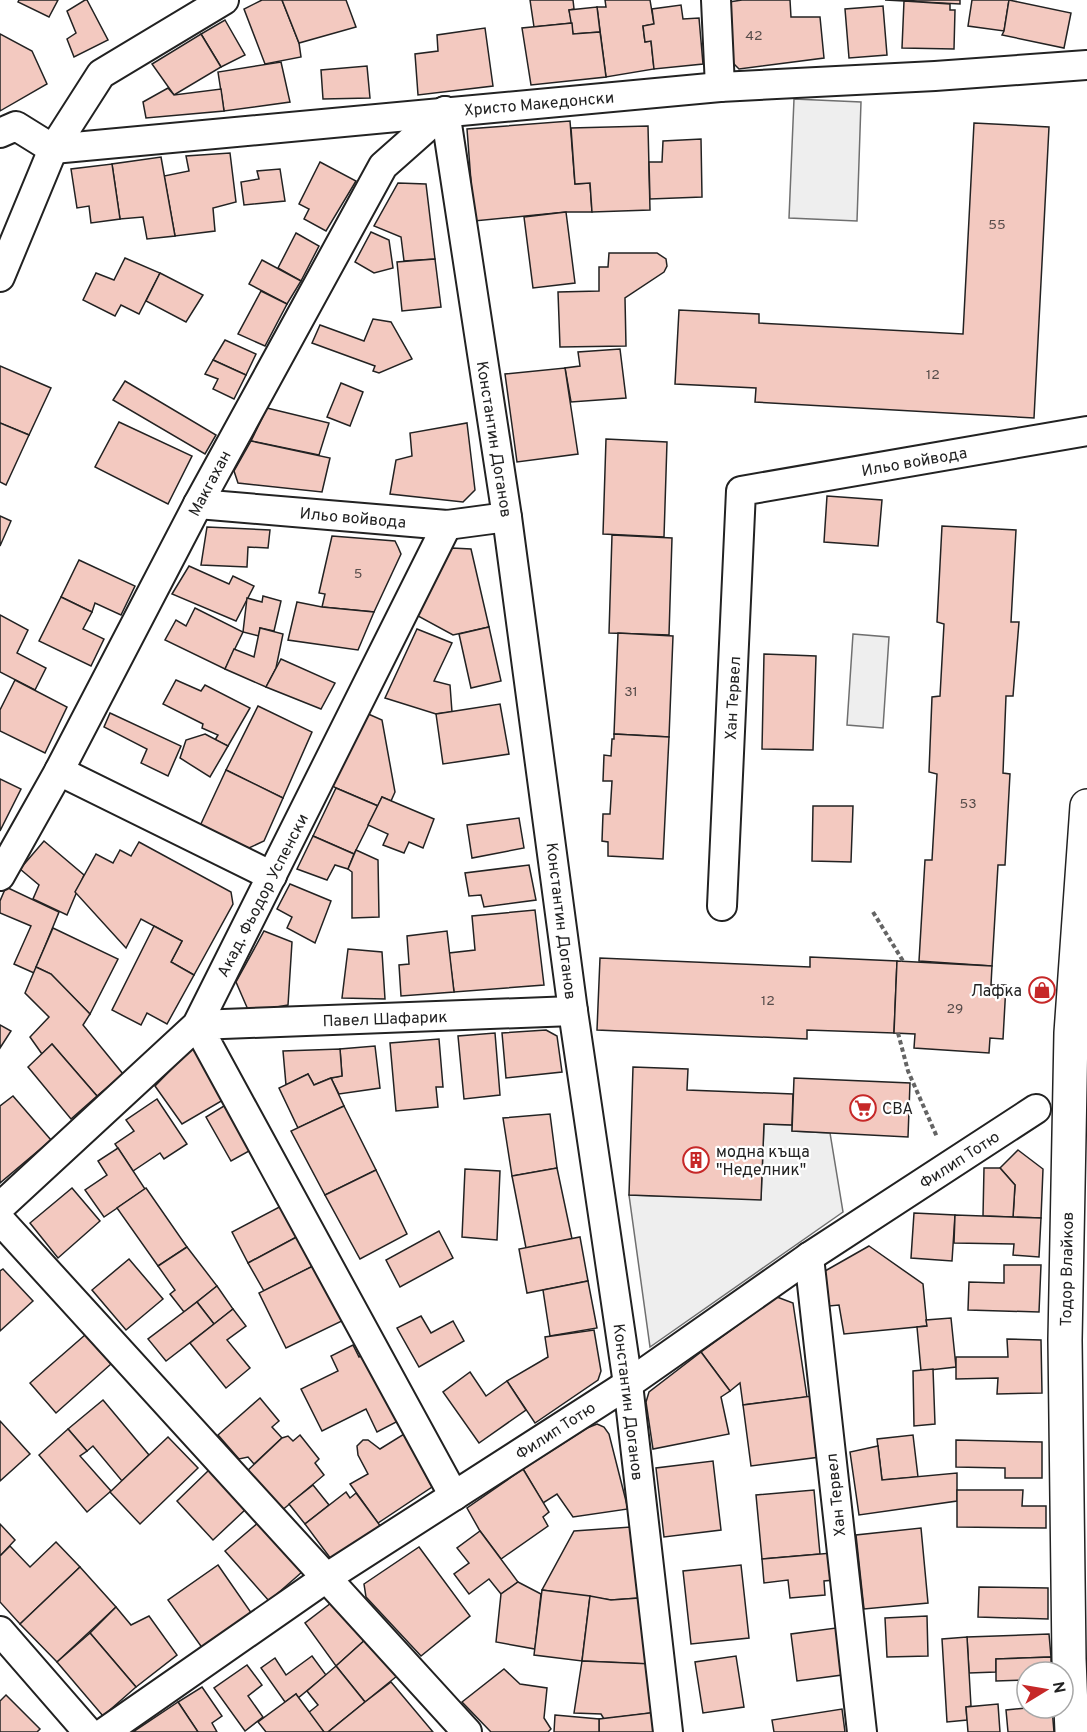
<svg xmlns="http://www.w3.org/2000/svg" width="1087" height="1732" font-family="Overpass,sans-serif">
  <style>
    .green { fill: #eee; stroke: #6f6f6f; stroke-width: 1.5 }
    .building { fill: #f3c9c0; stroke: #222; stroke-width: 1.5 }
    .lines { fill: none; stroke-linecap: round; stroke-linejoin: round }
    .minor-casing { stroke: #222; stroke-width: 32 }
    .tertiary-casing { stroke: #222; stroke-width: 36 }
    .path { stroke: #646464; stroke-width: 4; stroke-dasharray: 4.5 3; stroke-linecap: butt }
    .minor { stroke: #fff; stroke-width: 28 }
    .tertiary { stroke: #fff; stroke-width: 33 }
    .labels { text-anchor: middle; stroke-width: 4.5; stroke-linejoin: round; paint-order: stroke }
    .number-label { font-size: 14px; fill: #564c4a }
    .street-label { font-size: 16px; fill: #222; stroke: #fff }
    .poi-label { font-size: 16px; fill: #222; stroke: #fff; text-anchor: start }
  </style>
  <rect width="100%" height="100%" fill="#fff"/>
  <g class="green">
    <path d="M794,99L861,102L857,221L789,218Z"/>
    <path d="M853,634L889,637L883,728L847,725Z"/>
    <path d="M764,1124L792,1125V1131L830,1133L843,1212L650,1347L629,1195L761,1199Z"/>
  </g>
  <g class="building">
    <path d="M19,0H58L49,17L18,2Z"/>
    <path d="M85,0H87L108,40L74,57L67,39L76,33L67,11Z"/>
    <path d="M262,0H282L299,43L301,57L265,64L244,9Z"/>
    <path d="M282,0H346L356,27L299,43Z"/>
    <path d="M530,0H573L574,9L569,10L572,23L534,27Z"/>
    <path d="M605,0H650L654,24L643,26L645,42L651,41L654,69L606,77L597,7H606Z"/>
    <path d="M742,0H790L791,17H820L824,58L739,69L732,62L729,2Z"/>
    <path d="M885,0H960V4Z"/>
    <path d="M972,0H1009L1004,31L968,26Z"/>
    <path d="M1009,0L1071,13L1064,48L1002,35L1004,31Z"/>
    <path d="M904,1L950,4V10H955L954,49L902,48Z"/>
    <path d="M681,5L683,19L699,18L703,64L654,69L651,41L645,42L643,26L654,24L652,9Z"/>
    <path d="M883,6L887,55L849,58L845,9Z"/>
    <path d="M597,7L600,32L573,34L569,10Z"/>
    <path d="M225,20L245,55L221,67L201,34Z"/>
    <path d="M572,23L573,34L600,32L606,77L531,85L522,28Z"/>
    <path d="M485,28L493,86L418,95L415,54L438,51L437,35Z"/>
    <path d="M0,34L32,51L47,84L0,111Z"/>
    <path d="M201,34L221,67L174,95L152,64Z"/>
    <path d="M281,62L290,102L224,111L218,72Z"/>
    <path d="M367,66L370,98L323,99L321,70Z"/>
    <path d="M168,88L174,95L221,89L224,111L146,118L143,102Z"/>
    <path d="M570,121L575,184L590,183L592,212H566L474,221L467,129Z"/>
    <path d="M974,123L1049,127L1034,418L755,402L756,388L675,384L679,310L759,314V323L963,334Z"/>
    <path d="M648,126L650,210L592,212L590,183L575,184L571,128Z"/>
    <path d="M701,139L702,197L650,199L649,162H662L663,141Z"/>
    <path d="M230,153L236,202L213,208L215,231L175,236L164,176L189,171L186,156Z"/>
    <path d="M161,157L175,236L147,239L143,217L120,219L112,164Z"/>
    <path d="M320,162L356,181L326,231L304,219L309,209L299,204Z"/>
    <path d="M112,164L120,219L91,223L89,206L77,208L71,169Z"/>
    <path d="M280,169L285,201L244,205L241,182L259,179L257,171Z"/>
    <path d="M398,183L426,184L435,259L404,261L401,237L374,226Z"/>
    <path d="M566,212L575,283L533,288L524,217Z"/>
    <path d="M371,232L389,240L393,268L374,273L355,262Z"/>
    <path d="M296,233L319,246L301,281L278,268Z"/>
    <path d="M609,253H657L666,259L667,266L664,272L625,298L626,346L560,347L558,292L599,291V267H608Z"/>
    <path d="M125,258L160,273L139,314L121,305L115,316L83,300L96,273L114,280Z"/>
    <path d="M435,259L441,307L402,311L397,262Z"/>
    <path d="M262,260L301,281L287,304L249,284Z"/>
    <path d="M160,273L203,295L186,322L146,301Z"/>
    <path d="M261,291L287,304L265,346L238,334Z"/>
    <path d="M373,319L391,322L412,359L379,373L373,371L375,366L312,343L320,325L364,341Z"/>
    <path d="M225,340L256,354L246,375L213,360Z"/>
    <path d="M620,349L626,398L571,402L565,368L580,366L578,352Z"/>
    <path d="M213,360L246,375L234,399L213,389L218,379L205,374Z"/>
    <path d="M0,366L51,388L29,435L0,423Z"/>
    <path d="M565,368L578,454L517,462L505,374Z"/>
    <path d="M125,381L216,435L205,454L113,400Z"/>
    <path d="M341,383L363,392L350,426L327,417Z"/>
    <path d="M267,408L329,423L319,455L251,441Z"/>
    <path d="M119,422L192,456L168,504L95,467Z"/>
    <path d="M0,423L29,435L6,485L0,482Z"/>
    <path d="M467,423L475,490L463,502L390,494L396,460L412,456L410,433Z"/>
    <path d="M606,439L667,442L664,537L603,534Z"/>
    <path d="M251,441L330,458L322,492L238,483L234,471Z"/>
    <path d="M827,496L882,500L878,546L824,542Z"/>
    <path d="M0,516L11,521L0,546Z"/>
    <path d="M942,526L1016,530L1011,622H1019L1013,696H1006L1003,773L1010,774L1005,865H998L992,966L919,961L925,860H932L937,774L929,772L932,697L940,696L944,624L937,622Z"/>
    <path d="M207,527L270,530L268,548L248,547L247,567L201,565Z"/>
    <path d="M612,535L672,538L669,635L609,633Z"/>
    <path d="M332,536L395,541L398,547L401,554L374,612L322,607L325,594L319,593Z"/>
    <path d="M452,548L471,549L489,627L453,635L418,616Z"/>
    <path d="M79,560L135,586L121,615L95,603L92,612L61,597Z"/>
    <path d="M189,566L229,584L233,576L254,586L236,621L172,594Z"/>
    <path d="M263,596L281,601L274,631L260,628L259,636L243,632L247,598L262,602Z"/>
    <path d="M61,597L92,612L83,629L104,639L91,666L39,641Z"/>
    <path d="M297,602L322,607L374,612L358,650L288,640Z"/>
    <path d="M195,608L243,632L225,669L165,640L176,620L186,626Z"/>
    <path d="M0,615L28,630L17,653L46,668L35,690L0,672Z"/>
    <path d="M489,627L501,681L471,688L459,634Z"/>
    <path d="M260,628L283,634L276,668L266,687L225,669L234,649L254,657Z"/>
    <path d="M417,629L452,643L434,681L450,685L452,712L436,714L385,698Z"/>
    <path d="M618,633L673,636L669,737L614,734Z"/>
    <path d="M764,654L816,656L813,750L762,749Z"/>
    <path d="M281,659L335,683L321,709L266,687Z"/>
    <path d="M15,680L67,707L45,753L0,731V710Z"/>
    <path d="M176,680L201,691L205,685L250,708L228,746L215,740L218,735L202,728L203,724L163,704Z"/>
    <path d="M500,704L509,754L443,764L436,714Z"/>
    <path d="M258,706L312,732L283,798L226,770Z"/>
    <path d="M110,713L181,746L168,776L141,763L147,749L104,727Z"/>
    <path d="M366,713L382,720L395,792L391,801L382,797L378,806L336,788L327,782Z"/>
    <path d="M205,734L228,746L210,777L180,758L186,740Z"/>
    <path d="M614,734L669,737L663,859L608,856V842L602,841L603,814H610L612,781H603L604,755L611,756L612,739H614Z"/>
    <path d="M226,770L283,798L264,841L249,848L199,828Z"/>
    <path d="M0,779L21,789L0,831Z"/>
    <path d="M336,788L378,806L354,854L313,836Z"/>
    <path d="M382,797L434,819L423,848L409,842L404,853L383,845L388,834L368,825Z"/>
    <path d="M813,806H853L851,862L812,861Z"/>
    <path d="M519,818L524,848L472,858L467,825Z"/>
    <path d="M313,836L354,854L348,869L335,865L327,880L297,869Z"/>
    <path d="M44,841L84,875L67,915L33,899L39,885L20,869Z"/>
    <path d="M139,842L231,892L233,904L194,975L171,962L182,941L141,919L126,948L75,892L96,854L113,863L120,850L131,856Z"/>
    <path d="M356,850L378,860L379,917L352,918V872L348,869Z"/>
    <path d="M529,865L536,900L484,907L481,895L469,896L465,873Z"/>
    <path d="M290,884L331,901L315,943L287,928L292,917L277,909Z"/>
    <path d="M6,887L59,912L34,973L14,964L31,926L0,913V901Z"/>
    <path d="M535,910L544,985L454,992L449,953L475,950L472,916Z"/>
    <path d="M154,926L182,941L171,962L194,975L167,1024L147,1013L141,1025L112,1010Z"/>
    <path d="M53,928L118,959L90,1014L51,974L36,967Z"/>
    <path d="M264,931L292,942L288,1005L249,1012L236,982Z"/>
    <path d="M447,931L454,992L401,996L399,965L409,964L407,936Z"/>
    <path d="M348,949L382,952L385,999L342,998Z"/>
    <path d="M810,957L897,961L894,1033L807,1030V1039L597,1030L600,958L810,967Z"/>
    <path d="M897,961L992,966L991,985H1006L1003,1039L990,1038L989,1053L914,1048L915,1034L894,1033Z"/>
    <path d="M36,967L51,974L90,1014L83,1025L123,1074L97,1096L52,1044L42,1054L30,1037L49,1017L25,993Z"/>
    <path d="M0,1025L11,1031L0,1048Z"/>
    <path d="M546,1030L557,1036L562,1072L506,1078L502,1033Z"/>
    <path d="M495,1033L500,1095L464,1099L458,1036Z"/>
    <path d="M439,1039L443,1087H436L438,1107L396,1111L390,1043Z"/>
    <path d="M52,1044L97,1096L71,1119L28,1067Z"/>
    <path d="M375,1046L380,1088L339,1094L331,1078L342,1076L340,1049Z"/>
    <path d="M192,1048L202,1049L230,1096L182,1124L155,1086Z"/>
    <path d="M340,1049L342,1076L331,1078L314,1085L308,1074L286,1085L283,1051Z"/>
    <path d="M633,1067L688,1069L687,1090L793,1094L792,1125L764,1124L761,1200L629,1195Z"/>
    <path d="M308,1074L314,1085L331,1078L344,1106L298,1128L279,1088Z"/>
    <path d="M794,1078L910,1083L908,1137L792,1131Z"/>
    <path d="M13,1096L51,1140L0,1183V1106Z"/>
    <path d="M157,1099L187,1144L164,1159L160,1153L133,1171L115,1144L134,1131L126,1120Z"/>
    <path d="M232,1101L258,1146L231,1161L206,1117Z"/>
    <path d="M344,1106L376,1170L325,1195L291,1131Z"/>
    <path d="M550,1114L557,1168L512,1176L503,1118Z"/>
    <path d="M118,1148L145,1189L104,1217L85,1190L107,1175L98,1161Z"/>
    <path d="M1018,1150L1043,1169L1041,1218L1013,1217L1015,1185L1000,1168Z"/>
    <path d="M557,1168L572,1239L526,1248L512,1176Z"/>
    <path d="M984,1168H1000L1015,1185L1013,1217L983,1216Z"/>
    <path d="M465,1169L500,1171L497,1240L462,1237Z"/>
    <path d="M376,1170L407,1234L360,1259L325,1195Z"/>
    <path d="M72,1188L100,1221L58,1258L30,1223Z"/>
    <path d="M146,1188L187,1247L158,1266L117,1208Z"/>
    <path d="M287,1203L304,1233L248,1263L232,1232Z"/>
    <path d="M914,1213L955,1215L952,1261L911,1258Z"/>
    <path d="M955,1215L1041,1218L1039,1257L1013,1255L1014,1244L954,1243Z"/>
    <path d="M439,1231L453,1258L400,1287L386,1260Z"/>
    <path d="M304,1233L319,1263L264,1291L248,1263Z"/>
    <path d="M580,1237L588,1281L527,1293L519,1249Z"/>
    <path d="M869,1246L923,1284L927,1326L844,1334L839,1305L829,1306L825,1271Z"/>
    <path d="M187,1247L217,1286L184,1312L170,1294L175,1290L158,1266Z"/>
    <path d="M129,1259L163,1299L126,1330L92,1290Z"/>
    <path d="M319,1263L346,1319L286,1348L259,1293Z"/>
    <path d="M1004,1265H1041L1039,1312L968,1310L969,1282L1004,1283Z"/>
    <path d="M3,1269L33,1301L0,1331V1271Z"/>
    <path d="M588,1281L597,1328L550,1336L543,1290Z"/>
    <path d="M217,1286L233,1309L214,1324L197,1302Z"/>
    <path d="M777,1297L793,1303L807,1397L743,1405L740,1383L730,1391L701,1352Z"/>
    <path d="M197,1302L214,1324L166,1361L148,1339Z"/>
    <path d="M233,1309L246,1326L227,1340L250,1368L226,1388L190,1343Z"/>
    <path d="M421,1316L431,1333L453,1321L464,1341L419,1367L397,1328Z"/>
    <path d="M951,1318L956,1367L921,1371L917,1327L927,1326L926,1320Z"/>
    <path d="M594,1330L601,1371L598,1380L535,1423L507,1381L548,1357L545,1337Z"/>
    <path d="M85,1335L111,1364L56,1413L30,1383Z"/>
    <path d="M1007,1339L1041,1340L1042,1393L997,1394L998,1378L956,1379V1357H1008Z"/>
    <path d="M353,1345L359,1357L371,1351L404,1418L377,1432L366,1409L322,1431L301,1389L338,1371L331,1356Z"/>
    <path d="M701,1352L730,1391L721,1397L729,1434L653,1449L646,1402L649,1392Z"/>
    <path d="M933,1369L935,1424L914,1426L913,1371Z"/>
    <path d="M470,1372L486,1396L507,1381L526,1410L479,1443L443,1392Z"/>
    <path d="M812,1396L820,1457L751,1466L743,1405Z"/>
    <path d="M260,1398L279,1421L272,1427L282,1438L254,1464L248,1457L239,1459L218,1435Z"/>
    <path d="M103,1400L149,1455L122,1481L93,1446L87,1451L68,1429Z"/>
    <path d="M0,1421L30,1454L0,1481Z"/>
    <path d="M597,1424L604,1427L609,1434L628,1509L573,1517L557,1494L543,1503L523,1469L587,1428Z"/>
    <path d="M68,1429L87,1451L80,1456L111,1491L87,1512L39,1455Z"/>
    <path d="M404,1434L432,1487L378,1523L350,1484L368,1474L358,1455L357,1446L363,1440H368L380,1449Z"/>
    <path d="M300,1435L319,1459L315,1463L324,1475L280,1512L246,1472L282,1438L288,1436L293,1441Z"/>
    <path d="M913,1435L918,1477L882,1480L877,1439Z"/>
    <path d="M168,1437L198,1468L140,1524L110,1492Z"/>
    <path d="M956,1440L1042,1442V1478H1005V1468L956,1467Z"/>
    <path d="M878,1446L882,1480L957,1473V1501L859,1515L850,1452Z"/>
    <path d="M713,1461L721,1530L664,1537L656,1468Z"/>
    <path d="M523,1469L549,1512L543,1517L548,1526L501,1559L480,1531L467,1508Z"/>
    <path d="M209,1470L246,1509L213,1540L177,1501Z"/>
    <path d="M313,1485L329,1505L305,1524L289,1504Z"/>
    <path d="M814,1490L820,1554L762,1559L756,1495Z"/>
    <path d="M957,1490H1023L1022,1506H1046V1528L957,1527Z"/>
    <path d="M346,1492L350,1498L356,1493L381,1527L334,1563L305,1524Z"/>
    <path d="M259,1522L302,1572L269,1601L225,1551Z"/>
    <path d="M0,1524L15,1540L0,1556Z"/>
    <path d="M631,1527L639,1598L611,1600L542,1590L574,1531Z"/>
    <path d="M921,1528L928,1603L864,1609L856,1535Z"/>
    <path d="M480,1531L518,1582L501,1594L489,1579L469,1594L454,1574L469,1563L457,1548Z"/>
    <path d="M56,1542L80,1567L20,1624L0,1602V1556L10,1546L30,1567Z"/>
    <path d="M419,1547L470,1616L421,1656L366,1597L364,1584Z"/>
    <path d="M832,1553L834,1580L824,1581L825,1595L790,1598L788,1580L764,1583L762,1559Z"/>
    <path d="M218,1565L252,1614L203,1649L168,1600Z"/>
    <path d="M741,1565L749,1638L691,1644L683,1571Z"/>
    <path d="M80,1567L116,1607L57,1662L20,1624Z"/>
    <path d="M518,1582L541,1594L535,1649L496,1642L501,1594Z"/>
    <path d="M979,1587L1048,1588V1619L978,1617Z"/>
    <path d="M542,1590L590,1596L582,1661L534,1655Z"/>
    <path d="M590,1596L611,1600L639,1598L646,1664L582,1661Z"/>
    <path d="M335,1600L366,1639L336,1666L305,1623Z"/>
    <path d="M116,1607L131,1625L149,1616L177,1655L136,1687L90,1633Z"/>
    <path d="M927,1616L928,1656L887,1657L885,1618Z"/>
    <path d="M836,1628L842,1675L797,1681L791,1634Z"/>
    <path d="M90,1633L136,1687L103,1716L57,1662Z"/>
    <path d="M1049,1634L1051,1657L996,1659V1672L969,1673L967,1637Z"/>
    <path d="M967,1637L971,1706L966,1707L967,1720L947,1722L942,1639Z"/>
    <path d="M366,1639L397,1676L365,1702L336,1666Z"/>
    <path d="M312,1656L326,1675L298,1698L296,1694L285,1702L261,1668L275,1658L286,1675Z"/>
    <path d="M736,1656L744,1707L703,1713L695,1662Z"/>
    <path d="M1051,1657V1672H1027V1680L996,1681V1659Z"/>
    <path d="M582,1661L653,1664L658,1712L604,1719L601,1714L574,1713Z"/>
    <path d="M247,1665L262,1685L248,1696L263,1717L245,1731L214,1688Z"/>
    <path d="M336,1666L365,1702L328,1732H324L308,1713L318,1705L307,1691Z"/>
    <path d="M504,1669L520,1684L547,1688L544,1718L551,1729L548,1732H491L462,1702Z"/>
    <path d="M391,1682L433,1732H328L365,1702Z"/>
    <path d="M202,1687L222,1716L212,1723L217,1732H198L178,1702Z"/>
    <path d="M1025,1692H1027V1708H1052L1054,1732H1008L1006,1710L1026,1708Z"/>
    <path d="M296,1694L324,1732H266L258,1722Z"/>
    <path d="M6,1695L40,1729L37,1732H0V1701Z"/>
    <path d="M178,1702L198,1732H133Z"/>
    <path d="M998,1704L1000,1732H968L966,1707Z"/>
    <path d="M842,1709L845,1732H774L772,1720Z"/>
    <path d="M658,1712L660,1732H599V1719Z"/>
    <path d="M555,1715L599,1719V1732H554Z"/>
  </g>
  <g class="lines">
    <g class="minor-casing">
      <g id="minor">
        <path d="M716,0L720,87"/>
        <path d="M445,111L507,517L573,1011L628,1384L668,1732"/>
        <path d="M0,133L16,126L53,149L720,87L935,76L1087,65"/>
        <path d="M0,277L53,149L101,74L224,0"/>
        <path d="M198,504L447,525L507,517"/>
        <path d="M59,771L272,876"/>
        <path d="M0,876L59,771L198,504L383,166L445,111"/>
        <path d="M722,906L741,491L1087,431"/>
        <path d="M0,1207L197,1025L447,525"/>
        <path d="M0,1220L467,1732"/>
        <path d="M809,1257L862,1732"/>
        <path d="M454,1496L197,1025L573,1011"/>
        <path d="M0,1631L88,1732"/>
        <path d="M105,1732L326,1578L628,1384L809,1257L1036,1109"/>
      </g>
    </g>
    <g class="tertiary-casing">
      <path id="tertiary" d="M1072,1732L1069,1659L1065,1340L1071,1033L1087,806"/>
    </g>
    <g class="path">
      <path d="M873,912L903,961"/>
      <path d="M898,1033L908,1071L937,1137"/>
    </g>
    <use href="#minor" class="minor"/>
    <use href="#tertiary" class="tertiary"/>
  </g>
  <defs>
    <g id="shop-ring" transform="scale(1.35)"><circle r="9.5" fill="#fff" stroke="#c62828" stroke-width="1.5"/><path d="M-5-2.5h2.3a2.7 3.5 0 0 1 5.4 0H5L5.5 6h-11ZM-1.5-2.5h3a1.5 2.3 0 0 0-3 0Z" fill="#c62828"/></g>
    <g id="supermarket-ring" transform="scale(1.35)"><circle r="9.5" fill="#fff" stroke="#c62828" stroke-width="1.5"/><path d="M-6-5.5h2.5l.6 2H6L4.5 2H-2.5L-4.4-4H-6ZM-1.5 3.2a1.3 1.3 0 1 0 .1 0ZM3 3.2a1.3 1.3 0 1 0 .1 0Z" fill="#c62828"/></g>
    <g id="building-ring" transform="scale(1.35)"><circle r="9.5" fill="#fff" stroke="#c62828" stroke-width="1.5"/><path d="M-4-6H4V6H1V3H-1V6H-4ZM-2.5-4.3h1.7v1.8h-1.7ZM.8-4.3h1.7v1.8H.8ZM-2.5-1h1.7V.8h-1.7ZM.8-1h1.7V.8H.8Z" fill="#c62828"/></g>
  </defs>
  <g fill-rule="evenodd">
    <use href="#shop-ring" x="1042" y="990"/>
    <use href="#supermarket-ring" x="863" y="1108"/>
    <use href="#building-ring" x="696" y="1160"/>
  </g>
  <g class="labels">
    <g class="number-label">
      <text x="754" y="40">42</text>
      <text x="997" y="229">55</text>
      <text x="933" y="379">12</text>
      <text x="358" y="578">5</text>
      <text x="631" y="696">31</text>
      <text x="968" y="808">53</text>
      <text x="768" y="1005">12</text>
      <text x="955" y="1013">29</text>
    </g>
    <g class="street-label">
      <text transform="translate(539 103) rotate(-5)" y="6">Христо Македонски</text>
      <text transform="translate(495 439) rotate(81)" y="6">Константин Доганов</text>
      <text transform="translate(914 461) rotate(-10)" y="6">Ильо войвода</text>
      <text transform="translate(209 483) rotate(-62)" y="6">Макгахан</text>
      <text transform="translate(353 517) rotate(5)" y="6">Ильо войвода</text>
      <text transform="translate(732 698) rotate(-87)" y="6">Хан Тервел</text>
      <text transform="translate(262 895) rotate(-63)" y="6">Акад. Фьодор Успенски</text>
      <text transform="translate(562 921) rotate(83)" y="6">Константин Доганов</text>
      <text transform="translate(385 1018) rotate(-2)" y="6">Павел Шафарик</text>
      <text transform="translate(959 1159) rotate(-33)" y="6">Филип Тотю</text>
      <text transform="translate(1066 1269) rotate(-89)" y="6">Тодор Влайков</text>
      <text transform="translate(629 1402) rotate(83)" y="6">Константин Доганов</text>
      <text transform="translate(555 1430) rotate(-33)" y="6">Филип Тотю</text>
      <text transform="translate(835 1495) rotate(-96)" y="6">Хан Тервел</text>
    </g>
    <g class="poi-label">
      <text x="1022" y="996" text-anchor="end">Лафка</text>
      <text x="882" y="1114">CBA</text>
      <text x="716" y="1157">модна къща<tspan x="716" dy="18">"Неделник"</tspan></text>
    </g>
  </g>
  <g transform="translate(1045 1690) rotate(79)"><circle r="28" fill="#ffffff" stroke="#a7a7a7" stroke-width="1.5"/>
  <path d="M0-4.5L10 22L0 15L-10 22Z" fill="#c62828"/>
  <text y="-9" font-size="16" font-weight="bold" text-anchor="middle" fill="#222222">N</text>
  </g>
</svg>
